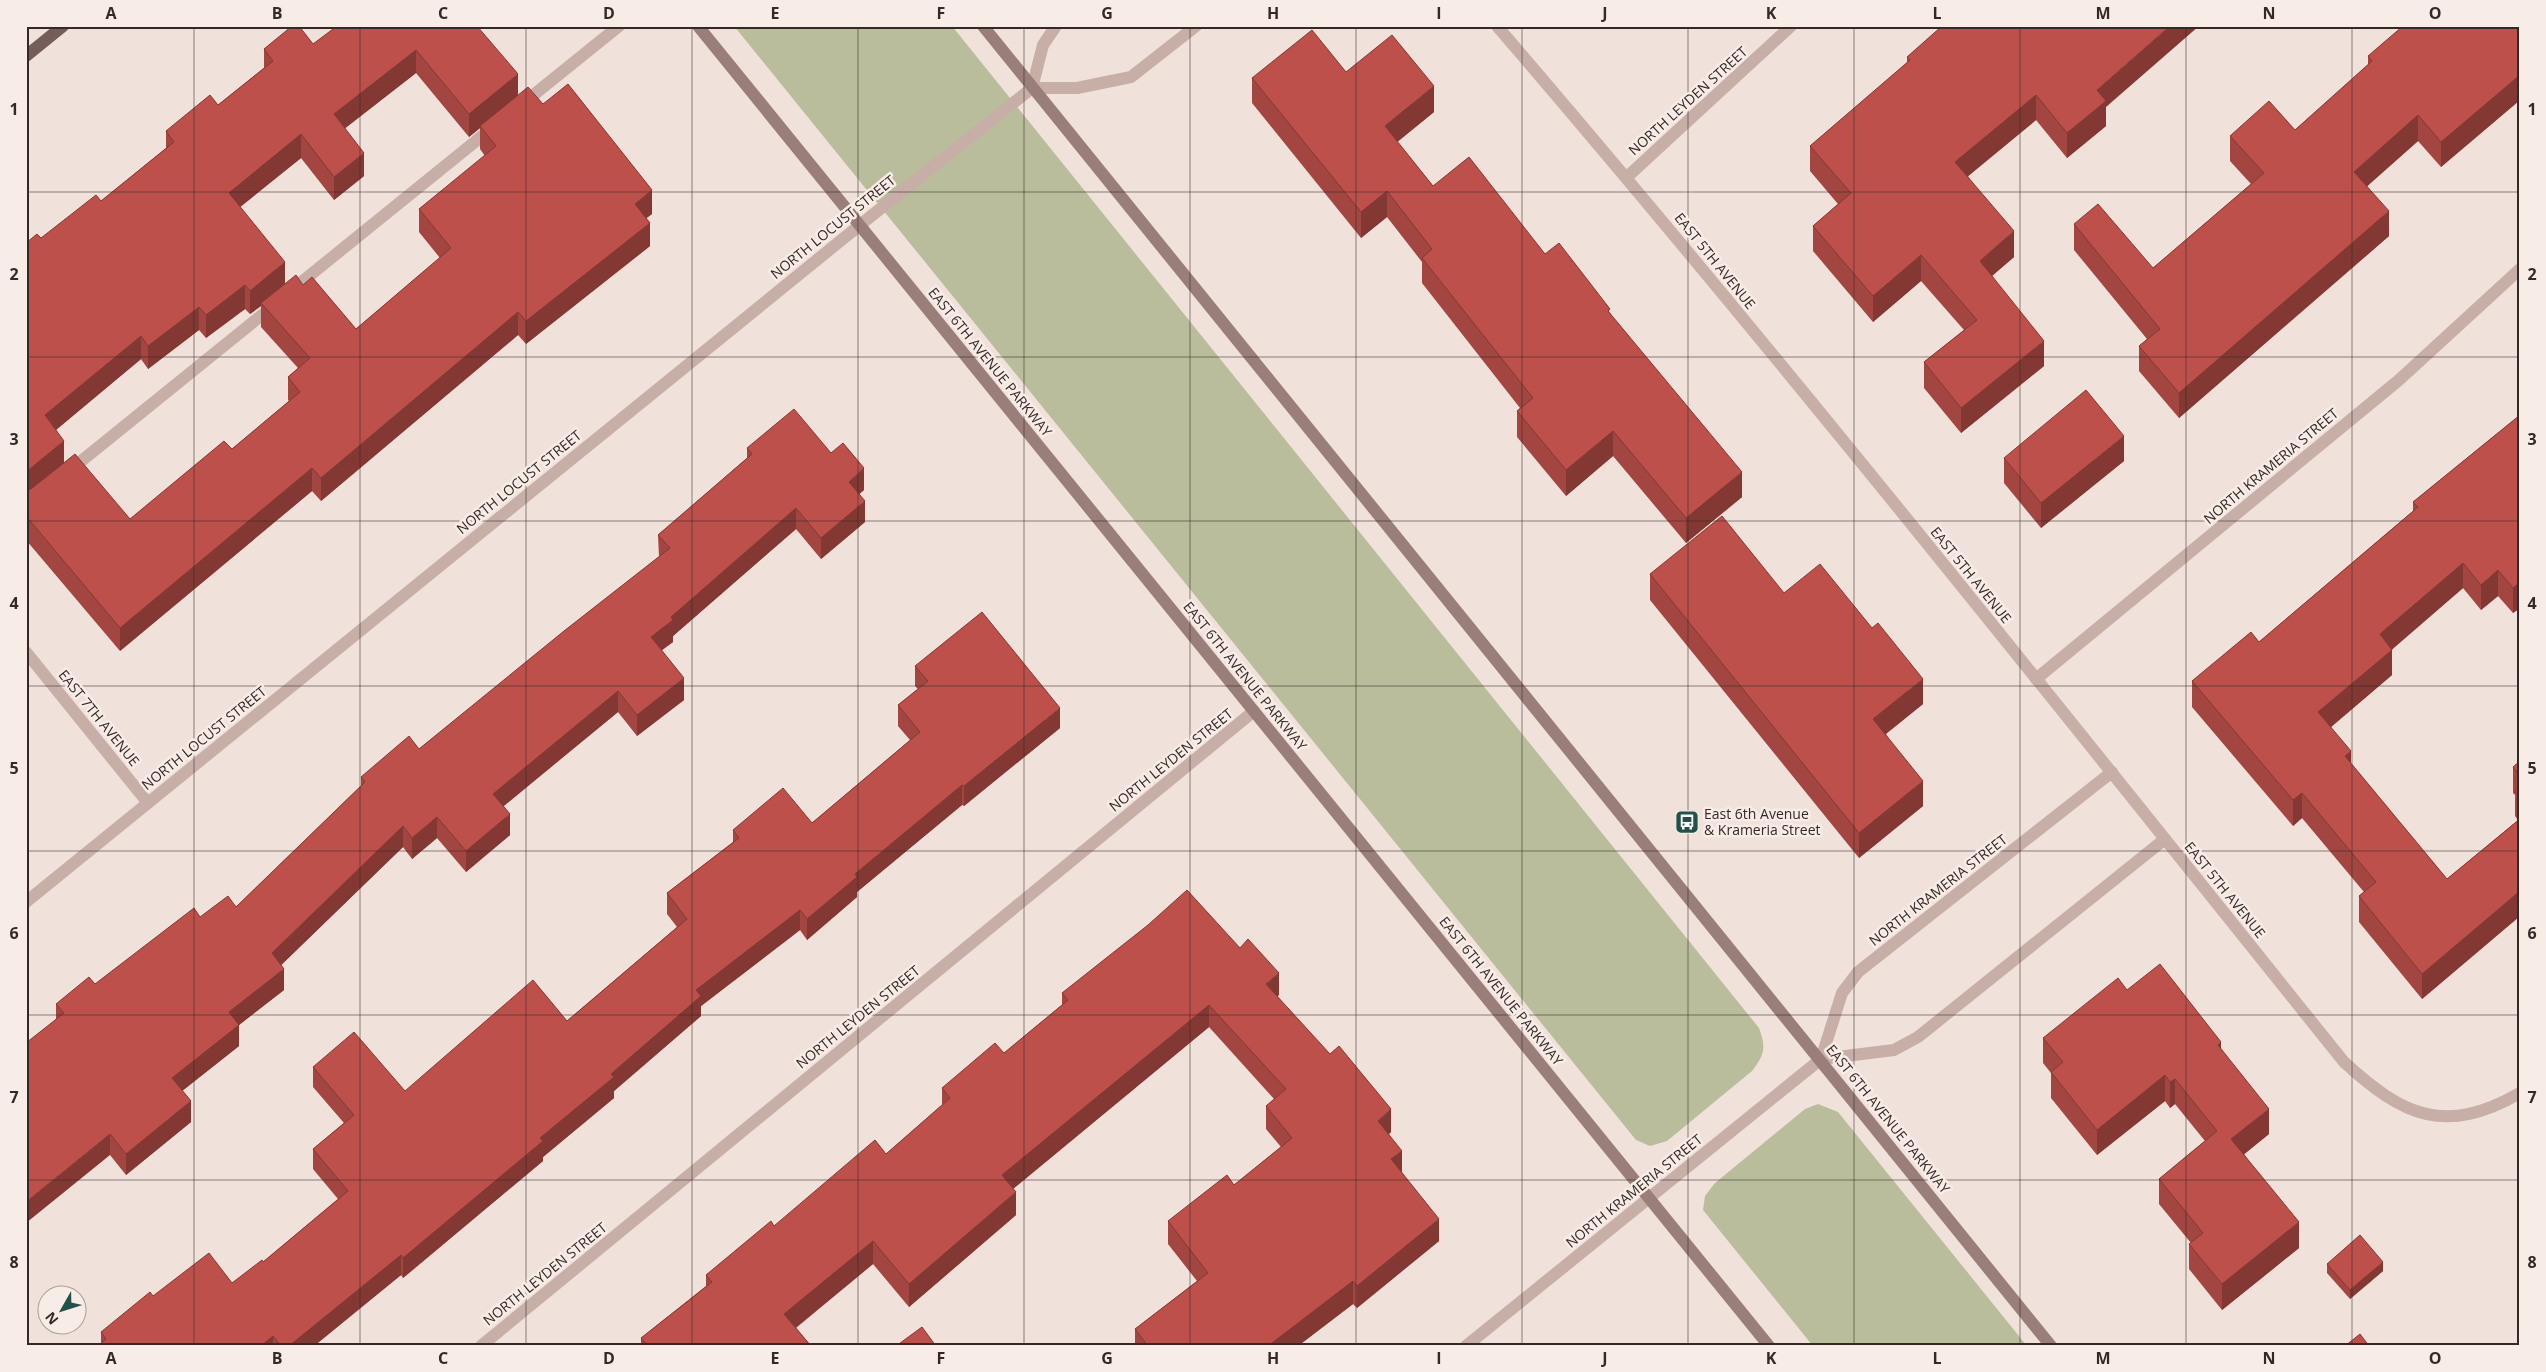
<svg xmlns="http://www.w3.org/2000/svg" width="2546" height="1372" font-family="'Open Sans',sans-serif">
  <style>
    .green { fill: #b9bd9c }
    .lines { fill: none; stroke-linecap: round; stroke-linejoin: round }
    .service { stroke: #c7afa8; stroke-width: 12 }
    .minor { stroke: #c7afa8; stroke-width: 12 }
    .tertiary { stroke: #c7afa8; stroke-width: 12 }
    .secondary { stroke: #9a7e79; stroke-width: 12 }
    .primary { stroke: #755d5a; stroke-width: 12 }
    .wall { fill: #a34540; fill-rule: evenodd }
    .shaded-wall { fill: #843834 }
    .building { fill: #bd504b; stroke: #843834 }
    .grid { fill: none; stroke: #342927; stroke-width: 1; stroke-opacity: 0.55 }
    .labels { text-anchor: middle; stroke-width: 5; stroke-linejoin: round; paint-order: stroke }
    .street-label { font-size: 14px; fill: #342927; stroke: #f8ece7 }
    .poi-label { font-size: 14px; fill: #342927; stroke: #f8ece7; text-anchor: start }
    .neatline { fill: none; stroke: #342927; stroke-width: 2 }
    .grid-label { font-size: 16px; text-anchor: middle; font-weight: bold; fill: #342927 }
  </style>
  <rect width="100%" height="100%" fill="#f0e1db"/>
  <g class="green">
    <path d="M734,26H952L1759,1028C1766,1048 1765,1054 1752,1071L1667,1141L1650,1146L1636,1140Z"/>
    <path d="M1818,1104L1838,1112L2027,1346H1813L1703,1210L1705,1196L1715,1183L1805,1109Z"/>
  </g>
  <g class="lines">
    <g class="service">
      <path d="M521,105L619,26"/>
      <path d="M288,293L492,128"/>
      <path d="M69,471L273,306"/>
    </g>
    <g class="minor">
      <path d="M1497,26C1788,365 2065,715 2344,1062C2403,1116 2445,1136 2520,1093"/>
      <path d="M1032,88H1077L1131,77L1196,26"/>
      <path d="M1627,177L1791,26"/>
      <path d="M26,652L148,803"/>
      <path d="M2036,679L2399,380L2520,269"/>
      <path d="M2112,772L1858,972L1842,993L1821,1059L1894,1050L1918,1037L2165,839"/>
      <path d="M26,902L860,225L1032,88L1043,45L1056,26"/>
      <path d="M481,1346L1254,711"/>
    </g>
    <path class="tertiary" d="M1466,1346L1821,1059"/>
    <g class="secondary">
      <path d="M698,26L1769,1346"/>
      <path d="M983,26L2051,1346"/>
    </g>
    <path class="primary" d="M26,56L63,26"/>
  </g>
  <g class="wall">
    <path d="M477,26L518,95L543,104L652,214L646,218L650,246L526,344L518,335L321,501L312,491L120,651L26,540V243L41,238L101,201L166,148V131L218,105L264,68V49L313,44ZM416,73L469,137L480,128V149L485,156L419,209V232L440,258L356,329L303,285L285,283L240,207L301,158L334,200L364,176L345,128ZM261,306V327L298,368L288,377V400L289,401L232,449L130,519L64,462L56,430L141,359L148,369L199,330L206,338L245,309L250,314Z"/>
    <path d="M2520,26V100L2441,167L2418,141L2367,186L2389,236L2179,418L2139,371V346L2147,339L2074,250V224L2153,268L2251,184L2230,161V136L2295,130L2368,65V56Z"/>
    <path d="M1907,57L2106,107V126L2067,158L2036,120L1968,176L2014,257L1992,276L2044,366L1961,433L1924,388V362L1964,330L1921,281L1873,322L1813,251V226L1838,204L1810,171V146L1907,63Z"/>
    <path d="M1346,72L1434,112L1397,142L1433,186L1545,254L1610,313L1742,497L1686,543L1613,456L1566,496L1517,437V411L1520,408L1422,283V262L1387,217L1361,238L1252,103V78Z"/>
    <path d="M2520,415V608L2513,613L2498,596L2481,610L2463,588L2392,649V675L2331,727L2351,764L2447,879L2518,820L2515,816V795L2513,793V767L2520,761V916L2422,999L2359,922V896L2364,892L2302,818L2293,826L2192,707V681L2259,642L2413,511V502Z"/>
    <path d="M747,448L831,453L864,490L859,494L865,522L821,559L796,529L673,636V642L662,650L684,700L637,736L618,712L503,806L510,835L466,872L437,838L412,859L403,847L281,965L284,990L239,1025V1046L182,1091L191,1122L126,1175L110,1155L56,1019V1004L95,984L200,917L236,907L361,786V777L419,749L659,557L658,535L747,458Z"/>
    <path d="M2004,458L2124,461L2041,528L2004,483Z"/>
    <path d="M1650,574L1784,593L1923,704L1886,734L1923,806L1859,858L1650,600Z"/>
    <path d="M915,666L1060,728L964,806L962,805L857,892V897L807,940L800,930L701,1006V1016L614,1091V1098L543,1157V1161L403,1278L401,1275L314,1346H98L101,1344V1332L153,1296L232,1283L263,1262L338,1199L313,1169V1149L344,1123L313,1087V1067L405,1091L567,1021L677,927L667,914V893L733,842V830L812,823L910,740L898,726V705L918,689L915,686Z"/>
    <path d="M2127,990L2221,1049L2269,1134L2244,1154L2299,1248L2222,1310L2189,1269V1244L2191,1243L2159,1204V1179L2205,1141L2175,1104L2170,1108L2165,1101L2097,1155L2051,1098V1073L2043,1063V1038Z"/>
    <path d="M1062,993L1279,995L1277,996L1391,1132L1389,1134L1402,1173L1439,1241L1357,1308L1353,1304L1298,1346H1135V1329L1197,1281L1168,1244V1221L1234,1185L1281,1147L1266,1129V1106L1274,1099L1209,1027L1013,1189L1016,1215L909,1307L873,1264L796,1328L811,1346H641V1338L706,1286V1275L774,1226L886,1154L942,1105V1088L1004,1053L1062,1005Z"/>
    <path d="M2327,1264L2383,1271L2350,1299L2327,1273Z"/>
  </g>
  <g class="shaded-wall">
    <path d="M2170,26H2199L2106,107V126L2067,158V133L2097,90Z"/>
    <path d="M416,50V73L334,137V114Z"/>
    <path d="M518,74V97L480,126V128L469,137V114Z"/>
    <path d="M2520,75V100L2441,167V142Z"/>
    <path d="M1434,86V112L1385,152V126Z"/>
    <path d="M2036,95V120L1955,187V162Z"/>
    <path d="M2418,115V141L2354,198V172Z"/>
    <path d="M301,134V158L229,216V193Z"/>
    <path d="M364,153V176L334,200V177Z"/>
    <path d="M652,190V214L635,227V204Z"/>
    <path d="M1387,191V217L1361,238V212Z"/>
    <path d="M2389,211V236L2179,418V393Z"/>
    <path d="M650,223V246L526,344V321Z"/>
    <path d="M2014,231V257L1980,286V261Z"/>
    <path d="M1921,255V281L1873,322V296Z"/>
    <path d="M285,262V286L261,303V306L250,314V291Z"/>
    <path d="M245,285V309L206,338V315Z"/>
    <path d="M199,307V330L148,369V346Z"/>
    <path d="M518,312V335L321,501V478Z"/>
    <path d="M141,336V359L45,439V415Z"/>
    <path d="M2044,341V366L1961,433V408Z"/>
    <path d="M1613,431V456L1566,496V470Z"/>
    <path d="M2124,436V461L2041,528V503Z"/>
    <path d="M64,441V464L26,495V472Z"/>
    <path d="M312,468V491L120,651V628Z"/>
    <path d="M864,468V490L849,503V482Z"/>
    <path d="M1742,472V497L1686,543V518Z"/>
    <path d="M865,501V522L821,559V538Z"/>
    <path d="M796,508V529L673,636V642L651,658V637L671,617Z"/>
    <path d="M2463,563V588L2380,660V634Z"/>
    <path d="M2498,570V596L2481,610V585Z"/>
    <path d="M2520,582V608L2513,613V588Z"/>
    <path d="M2392,650V675L2318,738V712Z"/>
    <path d="M684,678V700L637,736V715Z"/>
    <path d="M1923,679V704L1873,744V719Z"/>
    <path d="M618,691V712L493,815V794Z"/>
    <path d="M1060,708V728L964,806V786Z"/>
    <path d="M28,738V754L26,755V739Z"/>
    <path d="M2351,751V776L2345,756Z"/>
    <path d="M1923,781V806L1859,858V833Z"/>
    <path d="M962,785V805L857,892V897L807,940V919L855,874Z"/>
    <path d="M2302,793V818L2293,826V800Z"/>
    <path d="M510,814V835L466,872V851Z"/>
    <path d="M437,817V838L412,859V838Z"/>
    <path d="M403,826V847L272,974V953Z"/>
    <path d="M2520,891V916L2422,999V974Z"/>
    <path d="M800,910V930L701,1006V1016L614,1091V1098L543,1157V1161L403,1278V1258L540,1138L611,1074L696,990Z"/>
    <path d="M284,969V990L239,1025V1046L172,1099V1078L229,1012Z"/>
    <path d="M1279,973V995L1266,1007V984Z"/>
    <path d="M1209,1005V1027L1002,1198V1175Z"/>
    <path d="M2221,1042V1068L2218,1045Z"/>
    <path d="M2165,1075V1101L2097,1155V1130Z"/>
    <path d="M2175,1079V1104L2170,1108V1082Z"/>
    <path d="M191,1101V1122L126,1175V1154Z"/>
    <path d="M1391,1109V1132L1378,1143V1121Z"/>
    <path d="M2269,1109V1134L2231,1165V1139Z"/>
    <path d="M110,1134V1155L26,1223V1202Z"/>
    <path d="M1402,1151V1173L1391,1159Z"/>
    <path d="M1016,1192V1215L909,1307V1284Z"/>
    <path d="M1439,1219V1241L1357,1308V1286Z"/>
    <path d="M2299,1222V1248L2222,1310V1284Z"/>
    <path d="M873,1241V1264L784,1337V1314Z"/>
    <path d="M401,1255V1275L314,1346H289Z"/>
    <path d="M2383,1262V1271L2350,1299V1290Z"/>
    <path d="M1353,1281V1304L1298,1346H1268Z"/>
    <path d="M273,1336V1346H261Z"/>
  </g>
  <g class="building">
    <path d="M292,26H299L313,44L337,26H477L518,74L469,114L416,50L334,114L364,153L334,177L301,134L229,193L285,262L250,291L245,285L206,315L199,307L148,346L141,336L45,415L64,441L26,472V243L37,234L41,238L96,195L101,201L174,142L166,131L210,95L218,105L273,61L264,49Z"/>
    <path d="M1942,26H2170L2097,90L2106,101L2067,133L2036,95L1955,162L2014,231L1980,261L2044,341L1961,408L1924,362L1977,320L1921,255L1873,296L1813,226L1851,193L1810,146L1910,60L1907,57Z"/>
    <path d="M2403,26H2520V75L2441,142L2418,115L2354,172L2389,211L2179,393L2139,346L2160,329L2074,224L2098,204L2153,268L2264,173L2230,136L2269,101L2295,130L2372,61L2368,56Z"/>
    <path d="M1312,30L1346,72L1392,35L1434,86L1385,126L1433,186L1469,157L1545,254L1559,243L1610,309L1608,311L1742,472L1686,518L1613,431L1566,470L1517,411L1533,398L1422,258L1432,249L1387,191L1361,212L1252,78Z"/>
    <path d="M568,84L652,190L635,204L650,223L526,321L518,312L321,478L312,468L120,628L26,516V490L31,489L75,454L130,519L224,441L232,449L300,392L288,377L310,358L261,303L296,275L303,285L312,277L356,329L451,248L419,209L496,146L480,126L528,87L543,104Z"/>
    <path d="M2086,390L2124,436L2041,503L2004,458Z"/>
    <path d="M794,409L831,453L843,443L864,468L849,482L865,501L821,538L796,508L671,617L673,620L651,637L684,678L637,715L618,691L493,794L510,814L466,851L437,817L412,838L403,826L272,953L284,969L229,1012L239,1025L172,1078L191,1101L126,1154L110,1134L26,1202V1043L64,1013L56,1004L89,977L95,984L194,908L200,917L228,896L236,907L365,782L361,777L409,736L419,749L564,631L670,548L658,535L752,454L747,448Z"/>
    <path d="M2520,415V582L2513,588L2498,570L2481,585L2463,563L2380,634L2392,650L2318,712L2351,751L2345,756L2447,879L2520,819V891L2422,974L2359,896L2376,882L2302,793L2293,800L2192,681L2251,632L2259,642L2418,507L2413,502Z"/>
    <path d="M1722,516L1784,593L1820,564L1872,628L1878,623L1923,679L1873,719L1923,781L1859,833L1650,574Z"/>
    <path d="M982,612L1060,708L964,786L962,785L855,874L857,877L807,919L800,910L696,990L701,996L611,1074L614,1077L540,1138L543,1141L403,1258L401,1255L289,1346H281L273,1336L261,1346H98L106,1339L101,1332L150,1292L153,1296L209,1253L232,1283L262,1260L263,1262L348,1191L313,1149L354,1115L313,1067L354,1032L405,1091L533,980L567,1021L687,919L667,893L739,838L733,830L783,788L812,823L920,732L898,705L928,681L915,666Z"/>
    <path d="M2520,761V776L2513,767Z"/>
    <path d="M2520,787V797L2515,791Z"/>
    <path d="M1187,890L1240,948L1248,939L1279,973L1266,984L1330,1054L1339,1046L1391,1109L1378,1121L1402,1151L1391,1159L1439,1219L1357,1286L1353,1281L1268,1346H1148L1135,1329L1208,1273L1168,1221L1227,1175L1234,1185L1292,1138L1266,1106L1286,1089L1209,1005L1002,1175L1016,1192L909,1284L873,1241L784,1314L811,1346H648L641,1338L712,1282L706,1275L771,1221L774,1226L875,1140L886,1154L950,1098L942,1088L995,1043L1004,1053L1068,1000L1062,993L1148,925Z"/>
    <path d="M2160,964L2221,1042L2218,1045L2269,1109L2231,1139L2299,1222L2222,1284L2189,1244L2203,1233L2159,1179L2217,1131L2175,1079L2170,1082L2165,1075L2097,1130L2051,1072L2063,1062L2043,1038L2118,978L2127,990Z"/>
    <path d="M2360,1235L2383,1262L2350,1290L2327,1264Z"/>
    <path d="M922,1327L936,1346H896Z"/>
    <path d="M2360,1334L2369,1346H2345Z"/>
  </g>
  <path class="grid" d="M194,26V1346M360,26V1346M526,26V1346M692,26V1346M858,26V1346M1024,26V1346M1190,26V1346M1356,26V1346M1522,26V1346M1688,26V1346M1854,26V1346M2020,26V1346M2186,26V1346M2352,26V1346M26,192H2520M26,357H2520M26,521H2520M26,686H2520M26,851H2520M26,1015H2520M26,1180H2520"/>
  <defs>
    <g id="bus-square" transform="scale(1.25)"><rect x="-9" y="-9" width="18" height="18" rx="4" fill="#20524b" stroke="#f8ece7"/><path d="M-5-6H5V4H4V6H2V4H-2V6H-4V4H-5ZM-3.5-4V0h7V-4ZM-3.5 1.2v1.5H-2V1.2ZM2 1.2v1.5H3.5V1.2Z" fill="#fff"/></g>
  </defs>
  <g fill-rule="evenodd">
    <use href="#bus-square" x="1687" y="822"/>
  </g>
  <g class="labels">
    <g class="street-label">
      <text transform="translate(1688 101) rotate(-42)" y="5">NORTH LEYDEN STREET</text>
      <text transform="translate(833 227) rotate(-39)" y="5">NORTH LOCUST STREET</text>
      <text transform="translate(1715 261) rotate(51)" y="5">EAST 5TH AVENUE</text>
      <text transform="translate(990 362) rotate(51)" y="5">EAST 6TH AVENUE PARKWAY</text>
      <text transform="translate(2271 466) rotate(-40)" y="5">NORTH KRAMERIA STREET</text>
      <text transform="translate(519 482) rotate(-39)" y="5">NORTH LOCUST STREET</text>
      <text transform="translate(1971 575) rotate(51)" y="5">EAST 5TH AVENUE</text>
      <text transform="translate(1245 676) rotate(51)" y="5">EAST 6TH AVENUE PARKWAY</text>
      <text transform="translate(99 718) rotate(51)" y="5">EAST 7TH AVENUE</text>
      <text transform="translate(204 738) rotate(-39)" y="5">NORTH LOCUST STREET</text>
      <text transform="translate(1171 760) rotate(-39)" y="5">NORTH LEYDEN STREET</text>
      <text transform="translate(1938 890) rotate(-38)" y="5">NORTH KRAMERIA STREET</text>
      <text transform="translate(2225 890) rotate(51)" y="5">EAST 5TH AVENUE</text>
      <text transform="translate(1501 991) rotate(51)" y="5">EAST 6TH AVENUE PARKWAY</text>
      <text transform="translate(858 1017) rotate(-39)" y="5">NORTH LEYDEN STREET</text>
      <text transform="translate(1888 1119) rotate(51)" y="5">EAST 6TH AVENUE PARKWAY</text>
      <text transform="translate(1634 1191) rotate(-39)" y="5">NORTH KRAMERIA STREET</text>
      <text transform="translate(545 1274) rotate(-39)" y="5">NORTH LEYDEN STREET</text>
    </g>
    <g class="poi-label">
      <text x="1704" y="819">East 6th Avenue<tspan x="1704" dy="16">&amp; Krameria Street</tspan></text>
    </g>
  </g>
  <rect width="2546" height="1372" fill="none" stroke="#f8ece7" stroke-width="55"/>
  <g transform="translate(62 1310) rotate(231)"><circle r="24" fill="#f8ece7" stroke="#aa9e9a"/>
  <path d="M0-4L9 19L0 12L-9 19Z" fill="#20524b"/>
  <text y="-8" font-size="14" font-weight="bold" text-anchor="middle" fill="#342927">N</text>
  </g>
  <rect x="28" y="28" width="2490" height="1316" class="neatline"/>
  <g class="grid-label">
    <text x="111" y="19">A</text>
    <text x="277" y="19">B</text>
    <text x="443" y="19">C</text>
    <text x="609" y="19">D</text>
    <text x="775" y="19">E</text>
    <text x="941" y="19">F</text>
    <text x="1107" y="19">G</text>
    <text x="1273" y="19">H</text>
    <text x="1439" y="19">I</text>
    <text x="1605" y="19">J</text>
    <text x="1771" y="19">K</text>
    <text x="1937" y="19">L</text>
    <text x="2103" y="19">M</text>
    <text x="2269" y="19">N</text>
    <text x="2435" y="19">O</text>
    <text x="14" y="115">1</text>
    <text x="2532" y="115">1</text>
    <text x="14" y="280">2</text>
    <text x="2532" y="280">2</text>
    <text x="14" y="445">3</text>
    <text x="2532" y="445">3</text>
    <text x="14" y="609">4</text>
    <text x="2532" y="609">4</text>
    <text x="14" y="774">5</text>
    <text x="2532" y="774">5</text>
    <text x="14" y="939">6</text>
    <text x="2532" y="939">6</text>
    <text x="14" y="1103">7</text>
    <text x="2532" y="1103">7</text>
    <text x="14" y="1268">8</text>
    <text x="2532" y="1268">8</text>
    <text x="111" y="1364">A</text>
    <text x="277" y="1364">B</text>
    <text x="443" y="1364">C</text>
    <text x="609" y="1364">D</text>
    <text x="775" y="1364">E</text>
    <text x="941" y="1364">F</text>
    <text x="1107" y="1364">G</text>
    <text x="1273" y="1364">H</text>
    <text x="1439" y="1364">I</text>
    <text x="1605" y="1364">J</text>
    <text x="1771" y="1364">K</text>
    <text x="1937" y="1364">L</text>
    <text x="2103" y="1364">M</text>
    <text x="2269" y="1364">N</text>
    <text x="2435" y="1364">O</text>
  </g>
</svg>
